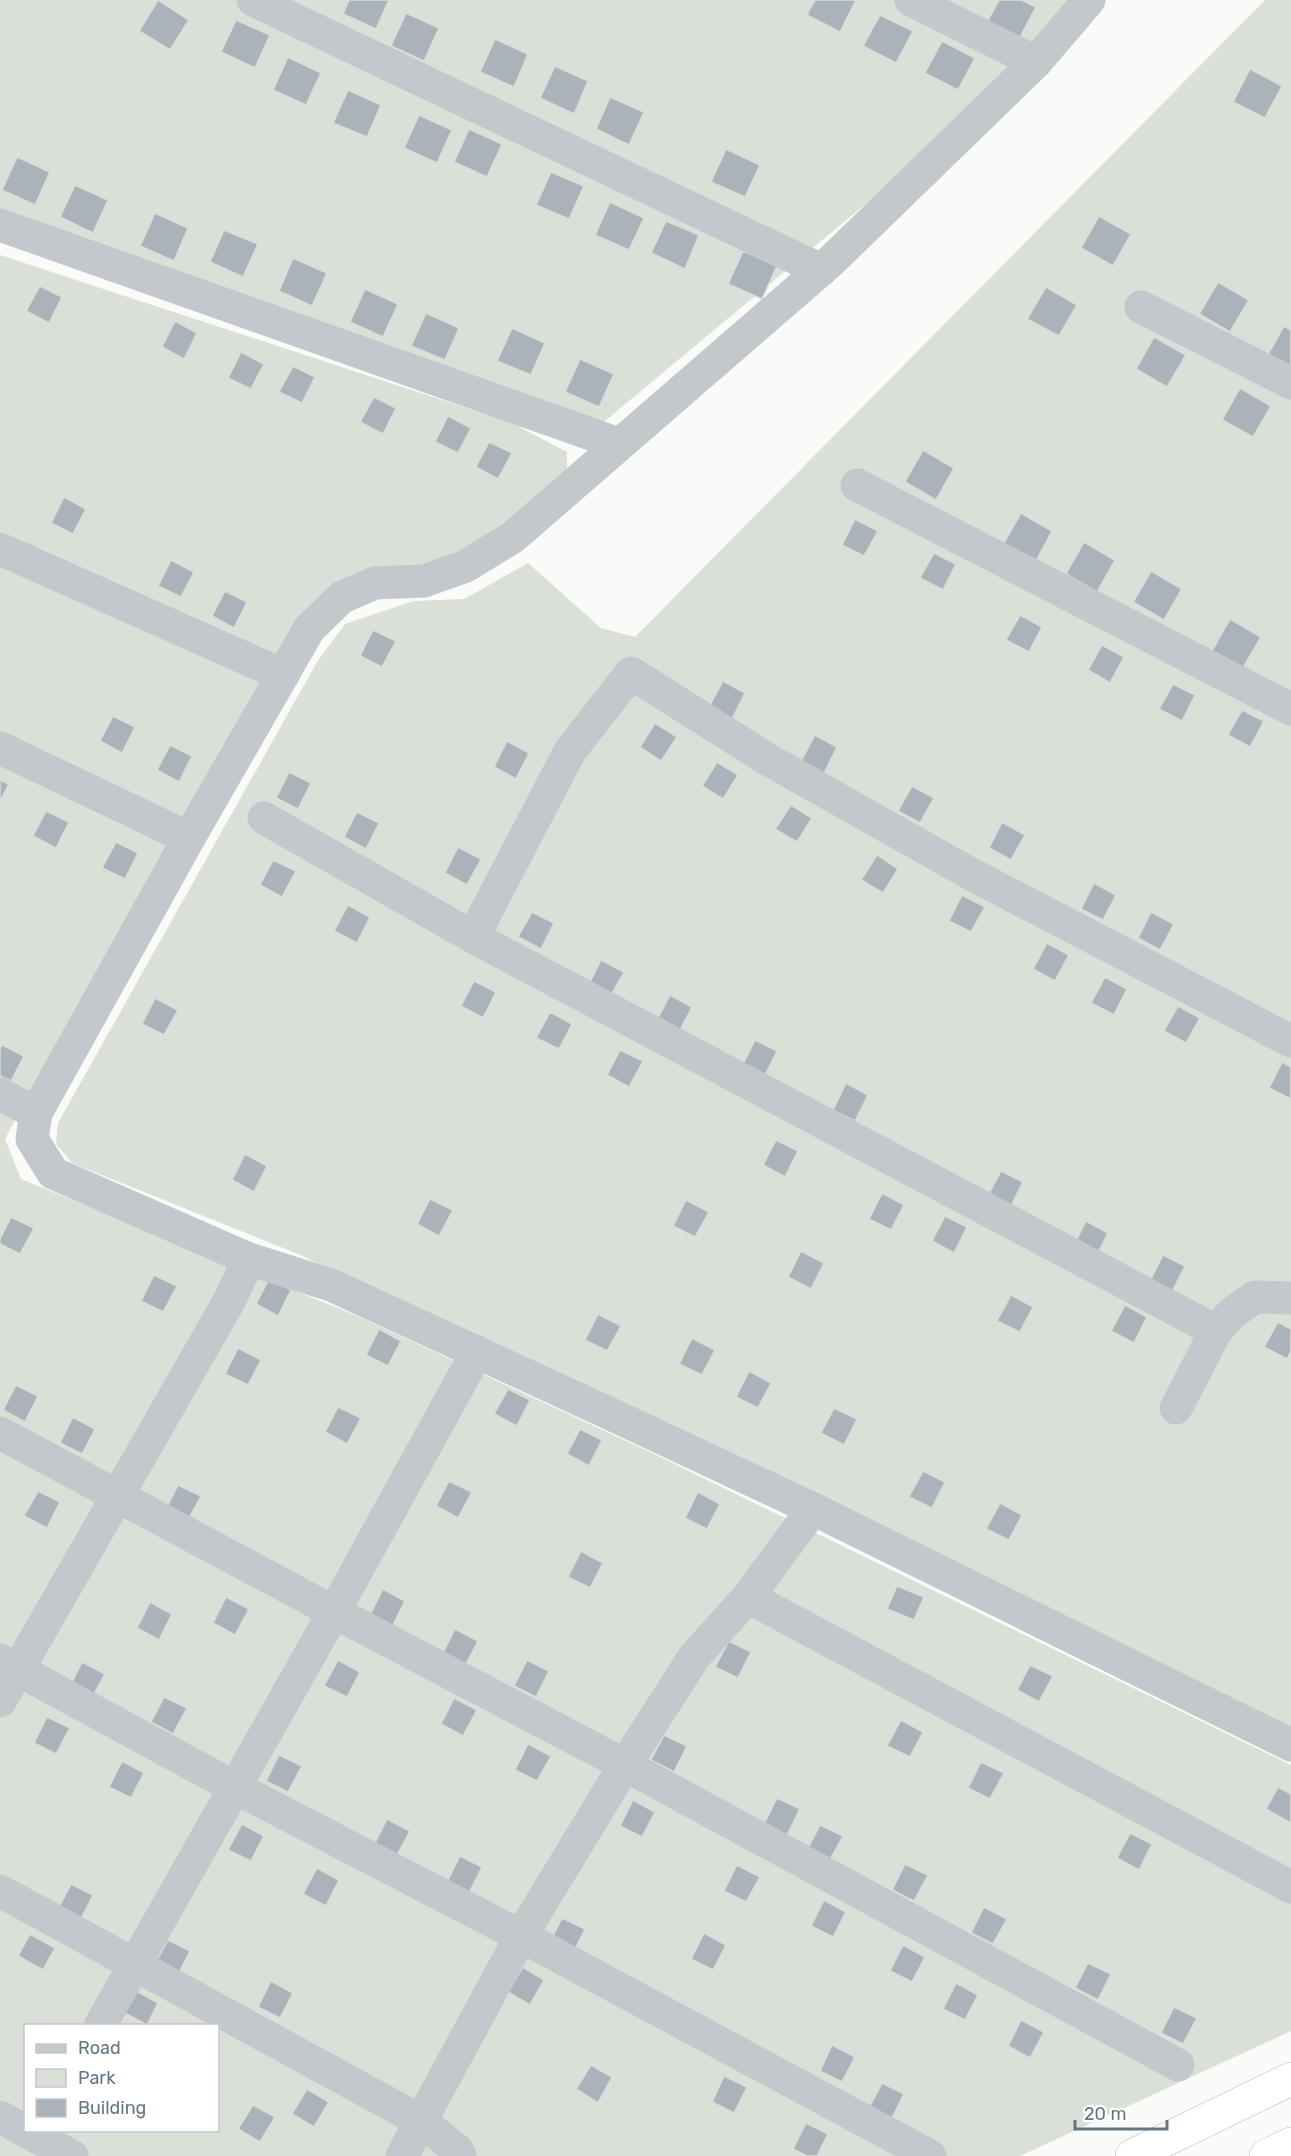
<svg xmlns="http://www.w3.org/2000/svg" width="1291" height="2156" font-family="Rubik,sans-serif">
  <style>
    .green { fill: #dadfd7; fill-rule: evenodd }
    .building { fill: #aab3b9; stroke: #dcdcda; stroke-width: 1.5 }
    .lines { fill: none; stroke-linecap: round; stroke-linejoin: round }
    .highway-casing { stroke: #b4b9bd; stroke-width: 34 }
    .minor { stroke: #c3c8cc; stroke-width: 33 }
    .highway { stroke: #fff; stroke-width: 33 }
  </style>
  <rect width="100%" height="100%" fill="#fafaf8"/>
  <g class="green">
    <path d="M0,0H1088L1036,62L599,426L0,217Z"/>
    <path d="M1265,0H1291V1728L298,1254L72,1163L56,1144L58,1123L317,662L345,624L414,601L464,599L528,563L601,628L635,637Z"/>
    <path d="M0,255L512,423L567,452V470L473,551L435,569L358,573L31,1089L5,1139L21,1179L362,1318L652,1453L1291,1765V2031L1020,2156H0ZM26,2026H218V2130H26Z"/>
  </g>
  <g class="building">
    <path d="M158,0L189,20L170,50L139,31Z"/>
    <path d="M349,0H389L376,29L343,14Z"/>
    <path d="M815,0H856L840,32L807,15Z"/>
    <path d="M999,0H1022L1036,7L1019,39L987,22Z"/>
    <path d="M406,13L439,28L424,61L391,46Z"/>
    <path d="M880,15L913,31L896,63L863,46Z"/>
    <path d="M236,20L270,35L255,68L221,52Z"/>
    <path d="M495,39L528,54L514,87L480,72Z"/>
    <path d="M942,41L975,58L958,90L925,73Z"/>
    <path d="M288,57L321,73L306,105L273,90Z"/>
    <path d="M555,66L588,81L574,114L540,98Z"/>
    <path d="M1250,69L1282,86L1265,118L1233,102Z"/>
    <path d="M348,90L381,105L367,137L333,123Z"/>
    <path d="M610,97L644,112L629,145L596,129Z"/>
    <path d="M419,115L452,130L437,163L404,148Z"/>
    <path d="M469,129L502,144L487,177L454,162Z"/>
    <path d="M726,149L760,165L745,197L711,182Z"/>
    <path d="M17,157L50,172L35,205L2,190Z"/>
    <path d="M551,172L584,186L569,219L536,205Z"/>
    <path d="M75,185L108,200L93,233L60,217Z"/>
    <path d="M610,202L644,218L629,250L595,235Z"/>
    <path d="M155,213L188,228L174,261L140,246Z"/>
    <path d="M1099,216L1131,234L1113,266L1081,248Z"/>
    <path d="M666,221L699,235L685,269L651,253Z"/>
    <path d="M224,230L258,244L243,277L210,262Z"/>
    <path d="M743,251L777,266L762,299L728,284Z"/>
    <path d="M293,258L327,273L312,306L279,291Z"/>
    <path d="M1218,282L1249,300L1230,332L1199,314Z"/>
    <path d="M40,286L62,297L49,323L26,311Z"/>
    <path d="M1046,287L1077,305L1059,336L1027,319Z"/>
    <path d="M365,289L398,304L383,337L350,322Z"/>
    <path d="M426,313L459,328L445,360L411,346Z"/>
    <path d="M175,321L197,333L184,359L162,347Z"/>
    <path d="M1284,326L1291,330V372L1266,358Z"/>
    <path d="M512,328L545,343L531,375L497,361Z"/>
    <path d="M1154,337L1186,355L1167,387L1136,369Z"/>
    <path d="M241,352L264,364L251,389L228,378Z"/>
    <path d="M580,359L614,374L599,407L565,392Z"/>
    <path d="M293,366L315,377L302,403L279,392Z"/>
    <path d="M1240,388L1271,406L1253,437L1222,420Z"/>
    <path d="M374,397L396,408L383,434L360,422Z"/>
    <path d="M448,416L471,428L458,453L435,442Z"/>
    <path d="M489,442L512,453L498,479L476,467Z"/>
    <path d="M923,450L954,468L936,500L905,482Z"/>
    <path d="M64,497L86,509L73,534L51,523Z"/>
    <path d="M1021,513L1052,531L1035,563L1003,545Z"/>
    <path d="M855,519L878,531L864,556L842,545Z"/>
    <path d="M1084,542L1115,560L1097,592L1066,574Z"/>
    <path d="M934,553L956,564L943,590L920,578Z"/>
    <path d="M171,560L194,572L181,597L158,586Z"/>
    <path d="M1151,571L1182,589L1164,620L1133,602Z"/>
    <path d="M225,591L247,602L234,628L212,616Z"/>
    <path d="M1020,615L1042,627L1029,652L1006,640Z"/>
    <path d="M1230,619L1261,637L1243,668L1212,651Z"/>
    <path d="M373,630L396,641L382,667L360,656Z"/>
    <path d="M1102,645L1124,657L1110,683L1088,670Z"/>
    <path d="M723,681L745,693L732,719L709,707Z"/>
    <path d="M1173,684L1195,695L1182,721L1159,709Z"/>
    <path d="M1242,710L1264,721L1250,747L1228,735Z"/>
    <path d="M113,716L135,727L122,753L100,741Z"/>
    <path d="M655,723L677,737L661,761L640,747Z"/>
    <path d="M815,735L837,747L824,773L801,761Z"/>
    <path d="M507,741L529,753L516,779L494,767Z"/>
    <path d="M170,745L192,756L179,782L157,770Z"/>
    <path d="M717,762L738,775L723,799L702,786Z"/>
    <path d="M289,772L311,783L298,809L276,798Z"/>
    <path d="M0,780L9,784L0,801Z"/>
    <path d="M912,786L934,798L920,823L898,811Z"/>
    <path d="M791,805L812,818L797,842L775,829Z"/>
    <path d="M46,811L69,822L56,848L33,836Z"/>
    <path d="M357,812L379,823L366,849L344,837Z"/>
    <path d="M1002,822L1025,835L1011,860L989,848Z"/>
    <path d="M116,842L138,853L125,879L102,868Z"/>
    <path d="M458,847L481,859L467,885L445,873Z"/>
    <path d="M877,855L898,869L883,893L861,880Z"/>
    <path d="M273,860L296,871L282,897L260,885Z"/>
    <path d="M1094,883L1116,895L1103,920L1081,909Z"/>
    <path d="M962,895L985,907L971,932L949,921Z"/>
    <path d="M348,905L370,917L357,943L334,931Z"/>
    <path d="M532,912L554,923L541,949L518,937Z"/>
    <path d="M1151,912L1174,924L1160,950L1138,938Z"/>
    <path d="M1047,943L1069,955L1055,981L1033,969Z"/>
    <path d="M601,960L624,972L610,997L588,986Z"/>
    <path d="M1105,977L1127,989L1114,1015L1091,1003Z"/>
    <path d="M474,981L496,992L483,1018L461,1006Z"/>
    <path d="M670,995L692,1007L679,1032L657,1020Z"/>
    <path d="M155,998L178,1010L164,1035L142,1024Z"/>
    <path d="M1178,1006L1200,1018L1186,1043L1164,1031Z"/>
    <path d="M550,1012L572,1024L559,1049L536,1038Z"/>
    <path d="M755,1040L777,1051L764,1077L742,1066Z"/>
    <path d="M2,1045L24,1056L11,1081L0,1076V1048Z"/>
    <path d="M620,1050L643,1061L629,1087L607,1075Z"/>
    <path d="M1282,1062L1291,1067V1099L1269,1088Z"/>
    <path d="M846,1083L868,1095L855,1121L833,1110Z"/>
    <path d="M776,1140L798,1151L785,1177L763,1165Z"/>
    <path d="M245,1154L267,1166L254,1192L232,1180Z"/>
    <path d="M1001,1171L1023,1182L1010,1208L987,1197Z"/>
    <path d="M882,1193L904,1205L891,1230L869,1219Z"/>
    <path d="M430,1199L453,1210L439,1236L417,1224Z"/>
    <path d="M686,1200L709,1212L695,1237L673,1226Z"/>
    <path d="M945,1216L967,1227L954,1253L932,1241Z"/>
    <path d="M11,1217L34,1228L20,1254L0,1244V1239Z"/>
    <path d="M1086,1221L1108,1233L1095,1259L1073,1247Z"/>
    <path d="M801,1251L824,1263L811,1289L788,1277Z"/>
    <path d="M1163,1255L1185,1266L1172,1292L1150,1281Z"/>
    <path d="M154,1275L177,1286L163,1312L141,1301Z"/>
    <path d="M269,1279L291,1290L278,1316L256,1304Z"/>
    <path d="M1011,1295L1033,1307L1020,1332L997,1321Z"/>
    <path d="M1125,1305L1147,1317L1134,1343L1111,1331Z"/>
    <path d="M598,1314L621,1326L607,1351L585,1340Z"/>
    <path d="M1278,1322L1291,1329V1351L1287,1359L1264,1347Z"/>
    <path d="M379,1329L401,1341L388,1366L366,1355Z"/>
    <path d="M692,1338L715,1350L702,1375L679,1364Z"/>
    <path d="M238,1348L261,1360L248,1385L225,1374Z"/>
    <path d="M749,1371L771,1383L758,1408L736,1397Z"/>
    <path d="M16,1385L38,1396L25,1422L3,1410Z"/>
    <path d="M508,1389L530,1400L517,1426L494,1414Z"/>
    <path d="M338,1407L361,1418L347,1444L325,1432Z"/>
    <path d="M834,1408L857,1419L844,1445L821,1433Z"/>
    <path d="M73,1417L95,1429L82,1454L60,1443Z"/>
    <path d="M580,1429L602,1440L589,1466L567,1454Z"/>
    <path d="M923,1471L945,1482L932,1508L909,1497Z"/>
    <path d="M449,1481L472,1492L458,1518L436,1506Z"/>
    <path d="M178,1485L201,1496L187,1522L165,1511Z"/>
    <path d="M38,1491L60,1502L47,1528L24,1516Z"/>
    <path d="M698,1492L720,1504L707,1529L685,1518Z"/>
    <path d="M1000,1503L1022,1515L1009,1540L986,1529Z"/>
    <path d="M581,1551L603,1563L590,1588L568,1577Z"/>
    <path d="M897,1586L924,1597L914,1620L887,1609Z"/>
    <path d="M383,1589L405,1601L392,1627L370,1615Z"/>
    <path d="M226,1597L249,1609L235,1635L213,1623Z"/>
    <path d="M150,1602L172,1614L159,1640L137,1628Z"/>
    <path d="M455,1629L478,1641L465,1666L442,1655Z"/>
    <path d="M729,1641L751,1652L738,1678L715,1667Z"/>
    <path d="M338,1660L360,1672L347,1697L324,1686Z"/>
    <path d="M527,1660L549,1671L536,1697L514,1686Z"/>
    <path d="M82,1662L105,1674L91,1699L69,1688Z"/>
    <path d="M1030,1665L1053,1676L1039,1702L1017,1690Z"/>
    <path d="M164,1697L187,1708L173,1734L151,1722Z"/>
    <path d="M454,1698L477,1710L463,1736L441,1724Z"/>
    <path d="M47,1717L70,1728L56,1754L34,1743Z"/>
    <path d="M901,1720L923,1732L910,1757L887,1746Z"/>
    <path d="M664,1735L687,1746L674,1772L651,1760Z"/>
    <path d="M528,1744L551,1756L537,1781L515,1770Z"/>
    <path d="M279,1755L302,1766L288,1792L266,1781Z"/>
    <path d="M122,1761L144,1773L131,1798L109,1787Z"/>
    <path d="M981,1762L1004,1773L990,1799L968,1788Z"/>
    <path d="M1278,1787L1291,1794V1823L1266,1809Z"/>
    <path d="M777,1798L800,1809L787,1835L764,1824Z"/>
    <path d="M633,1800L655,1812L642,1837L620,1826Z"/>
    <path d="M387,1819L410,1831L396,1857L374,1845Z"/>
    <path d="M242,1824L264,1836L251,1861L228,1850Z"/>
    <path d="M820,1825L843,1836L829,1862L807,1850Z"/>
    <path d="M1130,1833L1152,1844L1139,1870L1117,1858Z"/>
    <path d="M460,1856L482,1867L469,1893L447,1882Z"/>
    <path d="M905,1864L928,1875L914,1901L892,1890Z"/>
    <path d="M737,1865L760,1877L746,1902L724,1891Z"/>
    <path d="M317,1868L339,1880L326,1906L303,1894Z"/>
    <path d="M71,1884L93,1895L80,1921L58,1909Z"/>
    <path d="M824,1900L846,1912L833,1937L811,1926Z"/>
    <path d="M984,1907L1007,1919L993,1944L971,1933Z"/>
    <path d="M562,1918L585,1929L572,1955L549,1944Z"/>
    <path d="M704,1933L726,1945L713,1970L691,1959Z"/>
    <path d="M30,1934L55,1948L43,1970L18,1956Z"/>
    <path d="M168,1940L190,1951L177,1977L154,1965Z"/>
    <path d="M903,1945L925,1957L912,1982L890,1971Z"/>
    <path d="M1088,1963L1111,1974L1098,2000L1075,1988Z"/>
    <path d="M523,1967L544,1980L530,2005L508,1992Z"/>
    <path d="M271,1981L293,1993L280,2018L258,2007Z"/>
    <path d="M956,1983L978,1995L965,2020L943,2009Z"/>
    <path d="M133,1989L158,2003L147,2025L121,2011Z"/>
    <path d="M1174,2007L1197,2018L1183,2044L1161,2033Z"/>
    <path d="M1021,2020L1044,2032L1030,2058L1008,2046Z"/>
    <path d="M832,2045L855,2057L842,2082L820,2071Z"/>
    <path d="M591,2065L612,2077L598,2103L576,2089Z"/>
    <path d="M724,2076L747,2087L734,2113L712,2102Z"/>
    <path d="M882,2083L904,2094L891,2120L869,2108Z"/>
    <path d="M307,2089L329,2102L314,2127L292,2114Z"/>
    <path d="M253,2105L275,2117L260,2142L238,2129Z"/>
    <path d="M806,2123L828,2134L817,2156H807L793,2149Z"/>
  </g>
  <g class="lines">
    <g class="highway-casing">
      <g id="highway">
        <path d="M1132,2156L1291,2079"/>
        <path d="M1266,2156L1291,2144"/>
      </g>
    </g>
    <g class="minor">
      <path d="M253,0L821,270"/>
      <path d="M911,0L1036,62"/>
      <path d="M0,225L619,444"/>
      <path d="M1141,307L1291,383"/>
      <path d="M857,485L1291,709"/>
      <path d="M0,549L283,675"/>
      <path d="M0,748L189,838"/>
      <path d="M264,818L473,937L1216,1331"/>
      <path d="M473,937L570,751L631,673L767,759L971,874L1291,1041"/>
      <path d="M0,1094L36,1113"/>
      <path d="M249,1259L331,1285L617,1417L813,1509L1291,1745"/>
      <path d="M1176,1408L1216,1331L1232,1313L1255,1297L1291,1298"/>
      <path d="M0,1433L334,1612L625,1765L1178,2065"/>
      <path d="M748,1597L1291,1887"/>
      <path d="M0,1660L234,1787L521,1936L930,2156"/>
      <path d="M0,1701L228,1303L249,1259L53,1173L32,1139L36,1113L189,838L309,629L342,597L375,583L424,581L466,566L513,537L830,262L1036,62L1089,0"/>
      <path d="M0,1891L421,2121L457,2150L460,2156"/>
      <path d="M100,2026L334,1612L477,1352"/>
      <path d="M0,2117L72,2156"/>
      <path d="M402,2156L521,1936L625,1765L694,1657L748,1597L813,1509"/>
    </g>
    <use href="#highway" class="highway"/>
  </g>
  <rect x="24" y="2024" width="195" height="108" fill="#ffffff" stroke="#c1c8cd" stroke-width="1.5"/>
  <rect x="36" y="2044" width="30" height="9" fill="#c3c8cc" stroke="#c1c8cd" stroke-width="1.5"/>
  <text x="78" y="2054" font-size="18" fill="#657683">Road</text>
  <rect x="36" y="2069" width="30" height="18" fill="#dadfd7" stroke="#c1c8cd" stroke-width="1.5"/>
  <text x="78" y="2084" font-size="18" fill="#657683">Park</text>
  <rect x="36" y="2099" width="30" height="18" fill="#aab3b9" stroke="#c1c8cd" stroke-width="1.5"/>
  <text x="78" y="2114" font-size="18" fill="#657683">Building</text>
  <path d="M1075 2120v9h92v-9" fill="none" stroke="#657683" stroke-width="3"/>
  <text x="1084" y="2120" font-size="18" fill="#657683" stroke="#ffffff" stroke-width="4.5" paint-order="stroke">20 m</text>
</svg>
